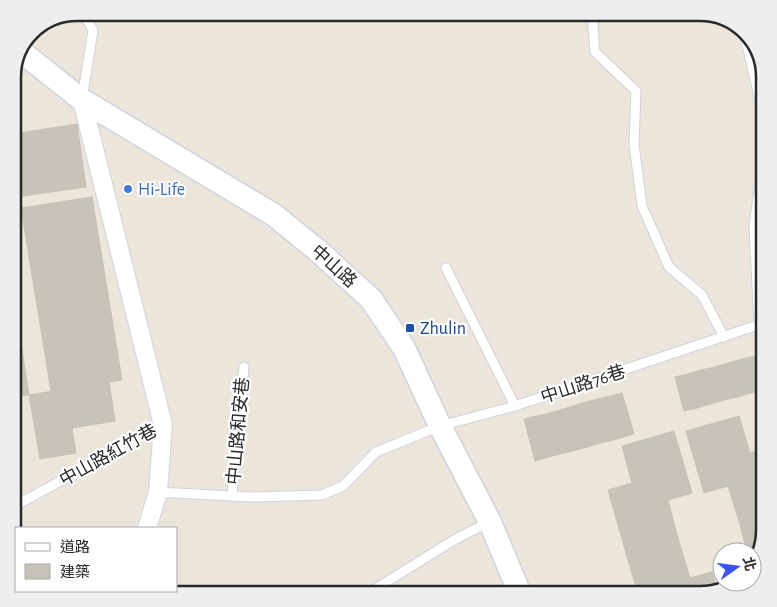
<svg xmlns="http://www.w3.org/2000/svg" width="777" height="607" font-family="'Alegreya Sans','Noto Sans TC',sans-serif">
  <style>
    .building { fill: #c7c3b9; stroke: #c6c1b4 }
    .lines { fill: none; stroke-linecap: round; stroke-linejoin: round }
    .service-casing { stroke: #d0d2e2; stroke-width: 11 }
    .minor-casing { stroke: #d0d2e2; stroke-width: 20 }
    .tertiary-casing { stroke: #d0d2e2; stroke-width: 25 }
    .service { stroke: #fff; stroke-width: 9 }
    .minor { stroke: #fff; stroke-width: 18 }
    .tertiary { stroke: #fff; stroke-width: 22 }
    .shop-dot { fill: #3f7fe0; stroke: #fff; stroke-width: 2 }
    .transit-dot { fill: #1a4fb4; stroke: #fff; stroke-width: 2 }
    .labels { text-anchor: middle; stroke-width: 4.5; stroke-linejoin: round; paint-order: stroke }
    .shop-label { font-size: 18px; fill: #366cbe; stroke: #fff; text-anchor: start }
    .street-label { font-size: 18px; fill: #292929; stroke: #fff }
    .transit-label { font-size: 18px; fill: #164399; stroke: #fff; text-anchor: start }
    .rim { fill: none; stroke: #292929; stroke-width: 2.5 }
  </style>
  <rect width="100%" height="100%" fill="#ebe5da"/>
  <g class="building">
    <path d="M77,124L86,187L16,197L13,176V134Z"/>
    <path d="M92,197L122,380L51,391L21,208Z"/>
    <path d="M13,292L29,395L13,397Z"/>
    <path d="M764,353V389L755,356Z"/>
    <path d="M755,356L764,389L751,393L742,359Z"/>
    <path d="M742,359L751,393L737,397L728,363Z"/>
    <path d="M728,363L737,397L724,400L715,367Z"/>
    <path d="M715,367L724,400L710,404L701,370Z"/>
    <path d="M701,370L710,404L697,408L688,374Z"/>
    <path d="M688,374L697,408L684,411L675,377Z"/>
    <path d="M109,382L115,421L72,428L76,453L40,459L29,395Z"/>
    <path d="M622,393L634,434L617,439L606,397Z"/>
    <path d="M606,397L617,439L601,443L590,401Z"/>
    <path d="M590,401L601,443L584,448L573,406Z"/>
    <path d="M573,406L584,448L568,452L557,411Z"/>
    <path d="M557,411L568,452L552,456L541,415Z"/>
    <path d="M541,415L552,456L535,461L524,419Z"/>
    <path d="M739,416L750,453L764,449V517L740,524L728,486L704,493L686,431Z"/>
    <path d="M674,431L692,493L668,500L678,538L626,553L608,490L632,483L622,446Z"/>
    <path d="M764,517V530L752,563V552H747L740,524Z"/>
    <path d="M678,538L690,578L712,572L716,587L699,594H638L626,553Z"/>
  </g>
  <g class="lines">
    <g class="service-casing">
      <g id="service">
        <path d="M592,13L595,52L636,91L634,144L642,206L669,267L702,295L724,337"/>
        <path d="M744,32L764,118"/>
        <path d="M82,99L93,30L83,13"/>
        <path d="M446,268L515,406"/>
        <path d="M759,326L754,226L764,155"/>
        <path d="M158,492L250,497L322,495L343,486L376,452L440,426L515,406L764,323"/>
        <path d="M232,496L244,367"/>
        <path d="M13,507L163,425"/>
        <path d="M367,594L454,540L489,522"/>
      </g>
    </g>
    <g class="minor-casing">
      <g id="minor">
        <path d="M82,100L163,425L158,492L147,528"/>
        <path d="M127,594L128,591"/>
      </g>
    </g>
    <g class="tertiary-casing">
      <path id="tertiary" d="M23,53L82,100L274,215L317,250L371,299L404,348L440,426L490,522L520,594"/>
    </g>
    <use href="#service" class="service"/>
    <use href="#minor" class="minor"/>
    <use href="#tertiary" class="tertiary"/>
  </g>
  <circle class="shop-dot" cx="128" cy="189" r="5"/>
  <rect class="transit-dot" x="405" y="323" width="10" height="10" rx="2.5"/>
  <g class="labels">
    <g class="shop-label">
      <text x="138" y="195">Hi-Life</text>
    </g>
    <g class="street-label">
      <text transform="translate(334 266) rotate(42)" y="6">中山路</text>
      <text transform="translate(583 384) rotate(-18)" y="6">中山路76巷</text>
      <text transform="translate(238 431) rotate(-85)" y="6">中山路和安巷</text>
      <text transform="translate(108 455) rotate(-29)" y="6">中山路紅竹巷</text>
    </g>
    <g class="transit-label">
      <text x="420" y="334">Zhulin</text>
    </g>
  </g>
  <path d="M0 0H777V607H0ZM77 21H700A56 56 0 0 1 756 77V530A56 56 0 0 1 700 586H77A56 56 0 0 1 21 530V77A56 56 0 0 1 77 21Z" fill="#eee" fill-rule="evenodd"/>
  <path class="rim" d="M77 21H700A56 56 0 0 1 756 77V530A56 56 0 0 1 700 586H77A56 56 0 0 1 21 530V77A56 56 0 0 1 77 21Z"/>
  <rect x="15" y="527" width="162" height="65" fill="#ffffff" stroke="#a9a9a9"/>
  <rect x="25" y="543" width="25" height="8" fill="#ffffff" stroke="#a9a9a9"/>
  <text x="60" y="552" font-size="15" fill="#292929">道路</text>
  <rect x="25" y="564" width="25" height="15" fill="#c7c3b9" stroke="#a9a9a9"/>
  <text x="60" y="577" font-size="15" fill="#292929">建築</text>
  <g transform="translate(737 567) rotate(76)"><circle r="24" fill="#ffffff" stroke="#a9a9a9"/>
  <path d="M0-4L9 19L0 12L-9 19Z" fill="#3a54f9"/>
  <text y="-8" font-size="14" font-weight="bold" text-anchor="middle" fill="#292929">北</text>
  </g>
</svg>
